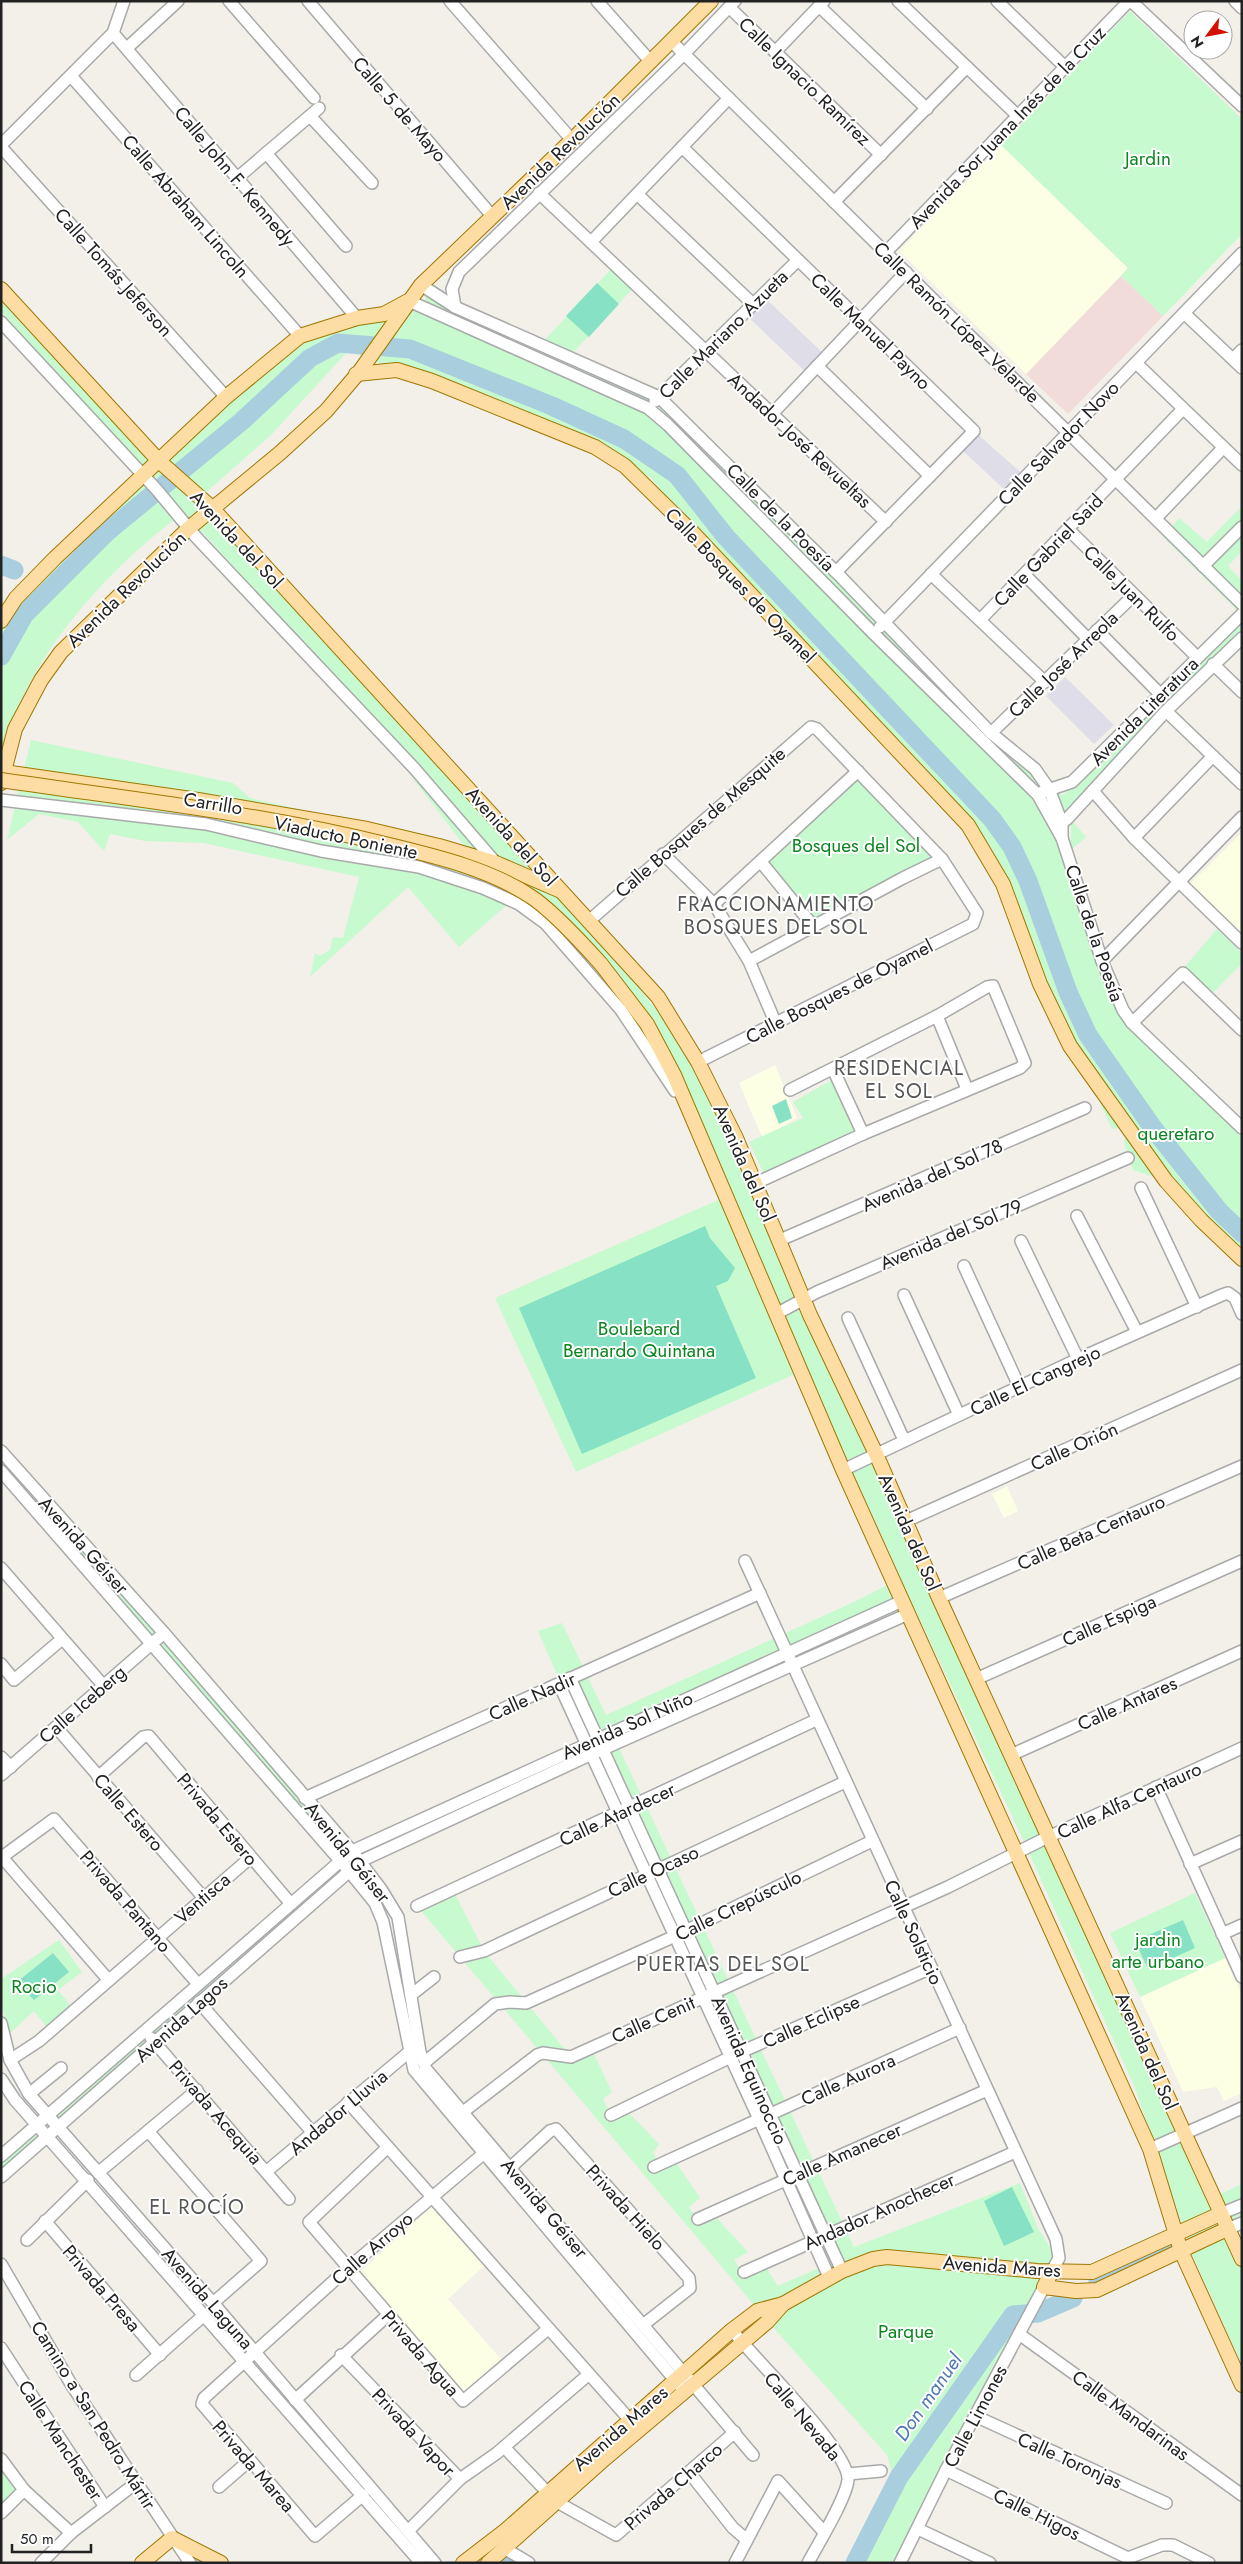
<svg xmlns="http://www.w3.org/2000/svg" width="1243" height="2564" font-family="Jost,sans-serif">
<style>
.commercial{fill:#f2dcd9}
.education{fill:#fdffe5}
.park{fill:#c7facf}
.pitch{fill:#87e1c5}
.plaza{fill:#dedde8}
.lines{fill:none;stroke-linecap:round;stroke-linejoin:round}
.canal{stroke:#a9cfdf;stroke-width:11}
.river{stroke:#a9cfdf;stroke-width:19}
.minor-casing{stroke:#a9a9a9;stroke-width:14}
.major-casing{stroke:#a07700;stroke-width:16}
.minor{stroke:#fff;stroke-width:11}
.major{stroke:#fddda3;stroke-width:14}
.major-bridge-casing{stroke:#a07700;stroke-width:16;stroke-linecap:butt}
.major-bridge{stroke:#fddda3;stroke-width:14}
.labels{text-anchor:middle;stroke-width:4;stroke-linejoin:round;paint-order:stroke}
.street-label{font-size:19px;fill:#222;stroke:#fff}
.park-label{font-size:19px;fill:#0b851f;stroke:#fff}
.neighbourhood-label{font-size:20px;letter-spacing:1px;fill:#555;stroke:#fff}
.water-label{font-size:20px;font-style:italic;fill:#4c78b4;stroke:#fff}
</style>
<rect width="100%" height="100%" fill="#f2f0e9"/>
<polygon class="commercial" points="1121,276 1163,316 1068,414 1026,374"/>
<g class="education">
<polygon points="1001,145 1128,268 1026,374 899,251"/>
<polygon points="1242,832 1242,934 1190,884"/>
<polygon points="775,1065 797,1118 762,1137 739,1083"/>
<polygon points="1007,1486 1018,1511 1004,1518 992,1494"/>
<polygon points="1225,1958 1242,1994 1242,2093 1224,2101 1217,2087 1183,2092 1140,1997"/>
<polygon points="431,2207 484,2266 448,2299 501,2359 464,2392 358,2274"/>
</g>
<g class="park">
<polygon points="1130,11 1242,119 1242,234 1163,316 1121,276 1128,268 1001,145"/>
<polygon points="615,265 636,285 567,359 656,400 670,412 985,730 1036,778 1062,795 1076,786 1241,614 1163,537 1179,518 1207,542 1242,506 1242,551 1228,566 1242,581 1242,639 1068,816 1086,837 1071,850 1071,823 663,418 423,304 426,297 538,347"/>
<path d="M1 299 152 459 300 336 409 301 633 401 687 445 1038 795 1102 961 1132 1023 1242 1128V1252L1166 1181 1133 1170 1124 1143 1127 1127 1112 1129 1023 938 953 798 726 569 651 478 534 422 348 351 270 436 195 502 313 623 566 896 688 1050 734 1139 1209 2199 1242 2184V2227L1229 2233 1242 2264V2365L1191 2252 1135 2088 1020 1833 916 1611 698 1707 619 1748 854 2247 1020 2183 1038 2228 1054 2254 893 2563H851L893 2477 887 2455 771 2325 417 1906 453 1890 484 1951 571 2057 591 2048 612 2092 603 2099 611 2114 624 2108 659 2144 653 2153 660 2164 675 2161 700 2198 689 2207 695 2216 712 2213 748 2252 734 2260 742 2272 763 2263 778 2286 824 2266 591 1754 361 1861 1 2171V2164L356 1849 588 1746 538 1631 562 1623 606 1715 856 1601 901 1578 806 1369 576 1472 495 1298 725 1197 658 1048 604 984 529 914 509 903 459 947 408 887 310 977 315 953 320 956 330 950 333 937 343 938 359 877 204 843 145 841 110 834 104 851 78 822 39 814 7 840 31 740 233 783 250 798 466 848 344 688 184 512C105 571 26 658 1 756V611L144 467 1 312Z"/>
<polygon points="858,771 942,859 814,927 761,862"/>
<polygon points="1217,929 1242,953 1242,963 1210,996 1182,970"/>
<polygon points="837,1077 861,1131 763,1172 749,1142 803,1118 793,1102"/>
<polygon points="1,1456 343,1847 337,1852 1,1466"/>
<polygon points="1195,1893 1225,1958 1140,1997 1110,1933"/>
<polygon points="59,1940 82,1972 58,1990 78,2015 54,2036 34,2011 8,2035 1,1999 1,1979"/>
<polygon points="1,2459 24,2490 6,2508 1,2503"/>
</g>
<g class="pitch">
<polygon points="597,283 619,304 589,337 566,316"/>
<polygon points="786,1099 792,1118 779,1124 772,1106"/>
<polygon points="705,1226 710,1238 735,1268 728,1281 716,1286 756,1378 582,1454 519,1308"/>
<polygon points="1183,1920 1195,1948 1148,1969 1135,1941"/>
<polygon points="53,1953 69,1972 34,2000 17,1982"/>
<polygon points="1012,2187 1034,2232 1004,2246 984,2201"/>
</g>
<g class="plaza">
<polygon points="762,295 827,357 809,375 744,313"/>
<polygon points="974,431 1026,477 1009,494 959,447"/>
<polygon points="1065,677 1114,725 1094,744 1046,696"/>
</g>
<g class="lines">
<g class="canal">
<polyline points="198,2561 204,2563"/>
<polyline points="476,2563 492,2554 514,2563"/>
</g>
<g class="river">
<polyline points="1,565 14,570"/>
<polyline points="1,656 24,615 107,532 242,421 310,358 338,343 410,349 552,406 624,439 677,475 726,537 992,819 1012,847 1028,881 1068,992 1088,1035 1153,1128 1219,1211 1242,1233"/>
<polyline points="1098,2282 1169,2248"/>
<polyline points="855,2563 899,2477 1013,2315 1038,2313 1073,2298"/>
</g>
<defs>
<g id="minor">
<polyline points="229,1 314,98"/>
<polyline points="308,1 493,217"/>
<polyline points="450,1 572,140"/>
<polyline points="597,1 651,62"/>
<polyline points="898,1 1018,116"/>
<polyline points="997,1 1065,67"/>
<polyline points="1131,1 1242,106"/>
<polyline points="1235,1 1242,8"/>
<polyline points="819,6 927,109"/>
<polyline points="729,7 881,155"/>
<polyline points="113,33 357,318"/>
<polyline points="672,42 1242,604"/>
<polyline points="127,48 178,1"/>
<polyline points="775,52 824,1"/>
<polyline points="71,76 300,336"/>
<polyline points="310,116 372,183"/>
<polyline points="1,145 113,33 124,1"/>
<polyline points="1,147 226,397"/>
<polyline points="682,147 974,431 836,572"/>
<polyline points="266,153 346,246"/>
<polyline points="236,179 319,108"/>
<polyline points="539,193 886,522"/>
<polyline points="637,194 753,304"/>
<polyline points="834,202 967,67"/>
<polyline points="591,242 729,98"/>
<polyline points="886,252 1129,1"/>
<polyline points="421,285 455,307 659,397 836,572 991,733 1035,769 1049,789 1062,823 1062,838"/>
<polyline points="409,301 648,408 668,425 874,634 1038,795 1062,838 1102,961 1123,1010 1132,1023 1242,1128"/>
<polyline points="455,307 452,289 459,272 684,54 735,1"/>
<polyline points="1184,313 1242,368"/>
<polyline points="1,322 157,490 196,537 414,768 496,863"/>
<polyline points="1233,359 1242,350"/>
<polyline points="1136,363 1242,465"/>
<polyline points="817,366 930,476"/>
<polyline points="655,401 798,260"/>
<polyline points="772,414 906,272"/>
<polyline points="1156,518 1223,448"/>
<polyline points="1068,529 1197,657"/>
<polyline points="1203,566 1242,527"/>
<polyline points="931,574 1045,682"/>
<polyline points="1025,575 1088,639"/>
<polyline points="980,620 1183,409"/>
<polyline points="880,627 1242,253"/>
<polyline points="1097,630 1160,694"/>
<polyline points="1213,664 1242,692"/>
<polyline points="1166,711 1242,784"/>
<polyline points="991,733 1134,595"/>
<polyline points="1093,791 1134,838 1242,943"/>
<polyline points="1042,792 1072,782 1242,614"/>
<polyline points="1,800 206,824 321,851 419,867 483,888 519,904 545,923 621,1010 675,1091"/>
<polyline points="1057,823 1062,823 1067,819 1166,711 1242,638"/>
<polyline points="1134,838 1213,756"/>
<polyline points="663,854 714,904 749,961 776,1024"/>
<polyline points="761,862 814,927"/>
<polyline points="714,904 858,771"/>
<polyline points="590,920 811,727 817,729 942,859 977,913 973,924 698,1062"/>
<polyline points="749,961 903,878 942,859"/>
<polyline points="1102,961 1242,817"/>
<polyline points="937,1016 967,1089"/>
<polyline points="1132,1023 1183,973 1242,1030"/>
<polyline points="833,1069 863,1134"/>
<polyline points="756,1183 863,1134 1020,1068 1025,1063 993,986 987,987 937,1016 790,1090"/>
<polyline points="1141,1188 1197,1307"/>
<polyline points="1077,1216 1137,1332"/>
<polyline points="780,1240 1085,1108"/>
<polyline points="1021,1241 1078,1359"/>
<polyline points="964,1266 1019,1386"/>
<polyline points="904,1295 959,1415"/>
<polyline points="776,1314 817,1292 1128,1158"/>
<polyline points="848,1318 904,1440"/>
<polyline points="1,1451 164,1633 352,1851 381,1889 398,1917 420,2052 426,2069 753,2455"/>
<polyline points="843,1470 1078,1359 1222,1295 1228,1293 1235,1298 1242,1314"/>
<polyline points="1,1471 349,1871 375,1903 383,1922 414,2070 680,2386"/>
<polyline points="906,1521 1242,1370"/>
<polyline points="745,1561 1056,2239 1059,2258 1052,2271"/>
<polyline points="1,1568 103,1685"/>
<polyline points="939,1598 1242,1466"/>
<polyline points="1,1664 14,1680 62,1639"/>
<polyline points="570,1678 842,2271"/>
<polyline points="976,1679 1242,1561"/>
<polyline points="559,1684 759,2119 829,2277"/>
<polyline points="56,1727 203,1897"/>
<polyline points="1011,1755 1242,1651"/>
<polyline points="1,1757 11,1767"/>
<polyline points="1,1775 164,1633"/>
<polyline points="98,1777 143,1737 149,1736 291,1904"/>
<polyline points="1156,1787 1242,1977"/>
<polyline points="305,1798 760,1593"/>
<polyline points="1,1856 105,1976 110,1979"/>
<polyline points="2,1857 54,1819 198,1984"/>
<polyline points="1190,1864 1242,1841"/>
<polyline points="417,1906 816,1720"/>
<polyline points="1222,1934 1242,1925"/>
<polyline points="460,1957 484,1951 845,1782"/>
<polyline points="411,1995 434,1977"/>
<polyline points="199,2002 313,2133"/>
<polyline points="1,2023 10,2060 29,2094 213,2303 435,2563"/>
<polyline points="151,2038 289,2199"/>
<polyline points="10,2060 39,2041 250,1858"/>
<polyline points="424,2063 495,2004 510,2002 526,2003 675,1936 872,1841"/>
<polyline points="1,2079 15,2100 421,2563"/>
<polyline points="29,2094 61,2068"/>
<polyline points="348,2102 629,2419"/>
<polyline points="463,2112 537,2055 543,2053 571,2057 948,1887 1048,1837 1242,1748"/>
<polyline points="611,2115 741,2052 931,1968"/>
<polyline points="148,2131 197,2090"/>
<polyline points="388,2147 309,2222 463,2401 548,2329"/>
<polyline points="1150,2149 1242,2108"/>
<polyline points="1,2156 352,1851 902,1601"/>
<polyline points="654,2167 960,2028"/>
<polyline points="510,2168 550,2131 556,2129 689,2278 690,2288 643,2325"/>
<polyline points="267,2171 409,2052"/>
<polyline points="99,2172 148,2131 261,2261 213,2303"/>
<polyline points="1,2177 361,1861 592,1754 908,1614"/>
<polyline points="1220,2214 1242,2205"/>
<polyline points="698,2219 987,2090"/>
<polyline points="45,2221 160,2355"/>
<polyline points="1227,2229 1242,2223"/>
<polyline points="27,2240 88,2180"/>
<polyline points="1,2264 71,2384 190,2563"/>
<polyline points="744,2272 1015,2152"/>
<path d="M732 2330C754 2359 850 2451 848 2480 846 2499 818 2544 808 2563"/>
<polyline points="1019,2334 1242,2495"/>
<polyline points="1,2348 105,2507"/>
<polyline points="341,2355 460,2479"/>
<polyline points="136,2375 203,2316"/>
<polyline points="295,2400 388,2315"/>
<polyline points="975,2416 1166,2503"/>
<polyline points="504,2447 547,2492"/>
<polyline points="1,2459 24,2490 71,2533"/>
<polyline points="946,2470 1128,2558 1162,2545 1173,2545 1209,2563"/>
<polyline points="689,2472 733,2528 747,2540"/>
<polyline points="848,2474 881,2471"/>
<polyline points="219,2487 250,2460"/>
<polyline points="363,2495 315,2536 202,2404 204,2398 347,2269 489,2149"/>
<polyline points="557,2502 616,2535 735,2432"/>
<polyline points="1,2513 24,2490"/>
<polyline points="918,2529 990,2563"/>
<polyline points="409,2530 460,2479 497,2453 588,2375"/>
<polyline points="504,2548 529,2563"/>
<polyline points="41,2563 71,2533 136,2483"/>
<polyline points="735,2563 778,2481 824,2532"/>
<polyline points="900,2563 946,2470 1044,2287"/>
</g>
<g id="major">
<polyline points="1,289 159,461 212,508 658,997 698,1062 736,1138 810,1315 876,1454 939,1598 1242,2259"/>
<polyline points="356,374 397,370 432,381 595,447 625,466 694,534 968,825 1003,884 1040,984 1070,1046 1166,1181 1201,1220 1242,1259"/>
<polyline points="1,621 16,598 55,558 226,397 300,336 357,318 384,314 408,301"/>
<polyline points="4,772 198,800 367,829 439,846 496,863 561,891"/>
<polyline points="1,783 15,729 41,680 61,652 189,528 280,453 326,411 360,371 421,285 572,140 711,1"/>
<polyline points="601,964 647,1024 674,1075 843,1470 1150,2149 1181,2251 1242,2385"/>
<polyline points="1052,2271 1044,2287 1076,2291 1097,2290 1227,2229"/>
<polyline points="142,2563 172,2538 221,2563"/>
<polyline points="463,2563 506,2530 732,2330 757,2311 783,2304 842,2271 873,2259 887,2257 1037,2271 1092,2272 1220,2214"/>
<polyline points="488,2563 601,2462 767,2322 783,2304"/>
</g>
</defs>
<use href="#minor" class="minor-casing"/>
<use href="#major" class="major-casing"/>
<use href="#minor" class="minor"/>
<use href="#major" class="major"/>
<defs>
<path id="major-bridge" d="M1 780C129 799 259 813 385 844 434 856 487 868 530 896 552 910 583 944 601 964"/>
</defs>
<use href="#major-bridge" class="major-bridge-casing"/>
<use href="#major-bridge" class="major-bridge"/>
</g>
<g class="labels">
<g class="street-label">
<text transform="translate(805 81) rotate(44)" y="7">Calle Ignacio Ramírez</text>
<text transform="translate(400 109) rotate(49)" y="7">Calle 5 de Mayo</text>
<text transform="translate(1007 127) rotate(-46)" y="7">Avenida Sor Juana Inés de la Cruz</text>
<text transform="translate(560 151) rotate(-44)" y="7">Avenida Revolución</text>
<text transform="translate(235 176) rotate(50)" y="7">Calle John F. Kennedy</text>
<text transform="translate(186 206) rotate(49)" y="7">Calle Abraham Lincoln</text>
<text transform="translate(114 272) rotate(48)" y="7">Calle Tomás Jeferson</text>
<text transform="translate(957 322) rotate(44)" y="7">Calle Ramón López Velarde</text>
<text transform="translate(871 331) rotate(44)" y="7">Calle Manuel Payno</text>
<text transform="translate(723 334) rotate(-45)" y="7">Calle Mariano Azueta</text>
<text transform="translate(800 440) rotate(43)" y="7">Andador José Revueltas</text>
<text transform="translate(1058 443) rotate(-46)" y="7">Calle Salvador Novo</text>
<text transform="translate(781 517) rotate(45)" y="7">Calle de la Poesía</text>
<text transform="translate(237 539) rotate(47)" y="7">Avenida del Sol</text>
<text transform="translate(1048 550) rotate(-46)" y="7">Calle Gabriel Said</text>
<text transform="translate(741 585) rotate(46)" y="7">Calle Bosques de Oyamel</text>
<text transform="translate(126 589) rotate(-44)" y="7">Avenida Revolución</text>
<text transform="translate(1132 593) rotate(45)" y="7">Calle Juan Rulfo</text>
<text transform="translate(1063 664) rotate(-44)" y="7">Calle José Arreola</text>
<text transform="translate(1144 711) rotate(-45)" y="7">Avenida Literatura</text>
<text transform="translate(213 803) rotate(9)" y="7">Carrillo</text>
<text transform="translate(700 822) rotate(-41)" y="7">Calle Bosques de Mesquite</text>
<text transform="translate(512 836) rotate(48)" y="7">Avenida del Sol</text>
<text transform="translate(346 837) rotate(12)" y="7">Viaducto Poniente</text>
<text transform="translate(1095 933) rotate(71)" y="7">Calle de la Poesía</text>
<text transform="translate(839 991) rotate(-27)" y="7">Calle Bosques de Oyamel</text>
<text transform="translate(745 1163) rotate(66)" y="7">Avenida del Sol</text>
<text transform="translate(932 1175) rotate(-24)" y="7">Avenida del Sol 78</text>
<text transform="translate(951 1234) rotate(-23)" y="7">Avenida del Sol 79</text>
<text transform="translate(1035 1380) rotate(-25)" y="7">Calle El Cangrejo</text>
<text transform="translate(1074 1446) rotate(-24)" y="7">Calle Orión</text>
<text transform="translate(910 1532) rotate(66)" y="7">Avenida del Sol</text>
<text transform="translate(1091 1532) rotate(-24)" y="7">Calle Beta Centauro</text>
<text transform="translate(84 1545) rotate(48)" y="7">Avenida Géiser</text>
<text transform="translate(1109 1620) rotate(-24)" y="7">Calle Espiga</text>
<text transform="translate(532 1696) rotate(-24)" y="7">Calle Nadir</text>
<text transform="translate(1127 1703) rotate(-24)" y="7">Calle Antares</text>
<text transform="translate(82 1704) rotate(-41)" y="7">Calle Iceberg</text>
<text transform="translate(627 1725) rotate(-24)" y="7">Avenida Sol Niño</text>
<text transform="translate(1129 1800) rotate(-25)" y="7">Calle Alfa Centauro</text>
<text transform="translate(129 1812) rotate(49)" y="7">Calle Estero</text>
<text transform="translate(617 1814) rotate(-25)" y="7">Calle Atardecer</text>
<text transform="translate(218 1819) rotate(50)" y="7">Privada Estero</text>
<text transform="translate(348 1852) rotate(51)" y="7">Avenida Géiser</text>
<text transform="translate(653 1871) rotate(-25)" y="7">Calle Ocaso</text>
<text transform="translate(202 1898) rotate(-41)" y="7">Ventisca</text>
<text transform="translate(126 1901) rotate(49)" y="7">Privada Pantano</text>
<text transform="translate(738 1905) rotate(-26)" y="7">Calle Crepúsculo</text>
<text transform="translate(914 1932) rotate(65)" y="7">Calle Solsticio</text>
<text transform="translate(181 2019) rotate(-42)" y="7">Avenida Lagos</text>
<text transform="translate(653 2019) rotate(-24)" y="7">Calle Cenit</text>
<text transform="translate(811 2021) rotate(-24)" y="7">Calle Eclipse</text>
<text transform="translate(1147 2051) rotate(66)" y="7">Avenida del Sol</text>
<text transform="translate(750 2070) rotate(66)" y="7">Avenida Equinoccio</text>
<text transform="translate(848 2079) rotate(-24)" y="7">Calle Aurora</text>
<text transform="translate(216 2112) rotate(49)" y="7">Privada Acequia</text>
<text transform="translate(338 2112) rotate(-40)" y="7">Andador Lluvia</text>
<text transform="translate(842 2154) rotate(-24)" y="7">Calle Amanecer</text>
<text transform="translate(626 2207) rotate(48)" y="7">Privada Hielo</text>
<text transform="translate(545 2208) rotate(50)" y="7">Avenida Géiser</text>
<text transform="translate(879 2211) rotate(-24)" y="7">Andador Anochecer</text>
<text transform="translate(372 2248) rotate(-41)" y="7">Calle Arroyo</text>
<text transform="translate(1002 2266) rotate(4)" y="7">Avenida Mares</text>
<text transform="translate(102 2288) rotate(49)" y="7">Privada Presa</text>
<text transform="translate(208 2298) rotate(49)" y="7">Avenida Laguna</text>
<text transform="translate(421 2353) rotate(49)" y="7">Privada Agua</text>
<text transform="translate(94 2415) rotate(58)" y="7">Camino a San Pedro Mártir</text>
<text transform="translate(1131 2415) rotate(36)" y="7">Calle Mandarinas</text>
<text transform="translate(803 2416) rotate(50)" y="7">Calle Nevada</text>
<text transform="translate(975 2416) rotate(-62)" y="7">Calle Limones</text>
<text transform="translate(620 2428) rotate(-41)" y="7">Avenida Mares</text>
<text transform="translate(414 2432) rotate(47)" y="7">Privada Vapor</text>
<text transform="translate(61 2440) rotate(57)" y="7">Calle Manchester</text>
<text transform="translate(1070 2460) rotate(24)" y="7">Calle Toronjas</text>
<text transform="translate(254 2466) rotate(49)" y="7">Privada Marea</text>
<text transform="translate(673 2486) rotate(-41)" y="7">Privada Charco</text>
<text transform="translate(1037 2514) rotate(26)" y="7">Calle Higos</text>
</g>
<g class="park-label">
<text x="1148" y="165">Jardin</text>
<text x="856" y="852">Bosques del Sol</text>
<text x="1176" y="1140">queretaro</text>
<text x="639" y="1335">Boulebard<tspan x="639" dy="22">Bernardo Quintana</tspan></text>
<text x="1158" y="1946">jardin<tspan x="1158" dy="22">arte urbano</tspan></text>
<text x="34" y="1993">Rocio</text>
<text x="906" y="2338">Parque</text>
</g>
<g class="neighbourhood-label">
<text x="776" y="911">FRACCIONAMIENTO<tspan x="776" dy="23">BOSQUES DEL SOL</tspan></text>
<text x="899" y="1075">RESIDENCIAL<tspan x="899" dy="23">EL SOL</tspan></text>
<text x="723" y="1971">PUERTAS DEL SOL</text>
<text x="197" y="2214">EL ROCÍO</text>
</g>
<g class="water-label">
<text transform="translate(928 2397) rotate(-55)" y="7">Don manuel</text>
</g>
</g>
<rect width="1243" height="2564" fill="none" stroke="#222222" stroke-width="5"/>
<g transform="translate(1208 35) rotate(238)"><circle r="24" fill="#ffffff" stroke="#a7a7a7"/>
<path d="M0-4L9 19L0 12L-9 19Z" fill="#d41000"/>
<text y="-8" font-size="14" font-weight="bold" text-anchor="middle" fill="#222222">N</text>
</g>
<path d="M12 2544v8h79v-8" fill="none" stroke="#222222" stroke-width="2.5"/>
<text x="20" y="2544" font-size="15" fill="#222222" stroke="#ffffff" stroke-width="4" paint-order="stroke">50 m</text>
</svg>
